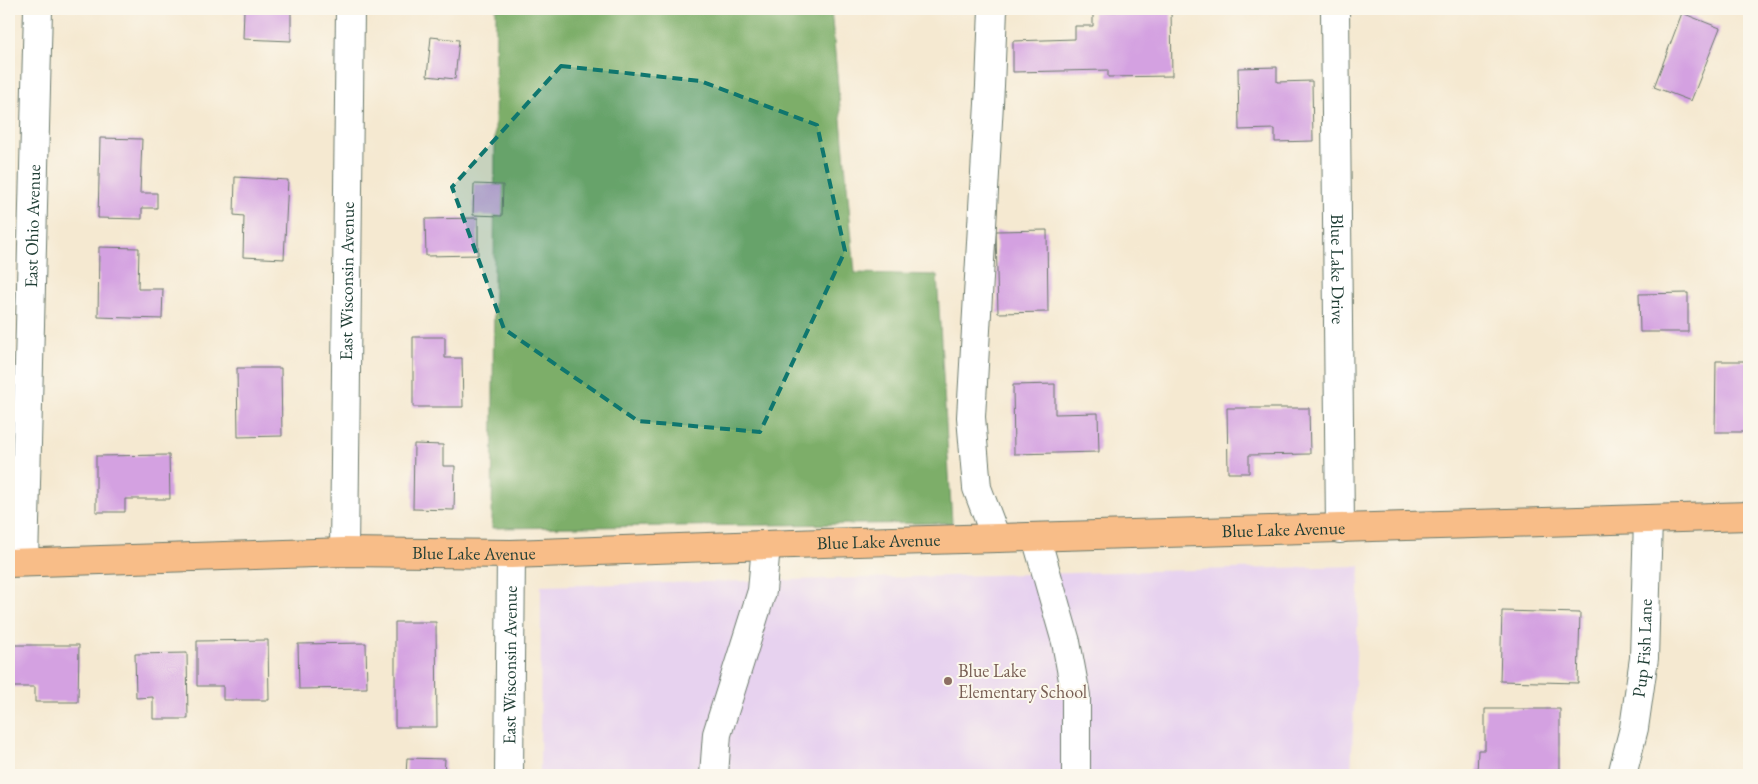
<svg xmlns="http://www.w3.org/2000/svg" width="1758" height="784" font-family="'EB Garamond',serif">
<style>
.built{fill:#e7d2ef}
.forest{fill:#7dae69;stroke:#4e764e}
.building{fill:#d4a1e1}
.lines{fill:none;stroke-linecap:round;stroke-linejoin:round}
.minor-casing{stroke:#6a796b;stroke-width:30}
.major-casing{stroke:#6a796b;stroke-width:30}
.minor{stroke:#fff;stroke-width:28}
.major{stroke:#f8bd88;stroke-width:28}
.marked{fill:#0f766e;fill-opacity:0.2;stroke:#0f766e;stroke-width:4;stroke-dasharray:10 6;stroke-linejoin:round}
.education-dot{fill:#8d6e63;stroke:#fbf7ec;stroke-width:2}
.labels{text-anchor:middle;stroke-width:4;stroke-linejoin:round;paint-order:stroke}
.street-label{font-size:18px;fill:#1f3d34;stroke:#fbf7ec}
.education-label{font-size:18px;fill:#785e54;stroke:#fbf7ec;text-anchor:start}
</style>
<rect width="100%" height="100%" fill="#fbf7ec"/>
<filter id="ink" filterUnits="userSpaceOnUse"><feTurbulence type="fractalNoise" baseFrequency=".02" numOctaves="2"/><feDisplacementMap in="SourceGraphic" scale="10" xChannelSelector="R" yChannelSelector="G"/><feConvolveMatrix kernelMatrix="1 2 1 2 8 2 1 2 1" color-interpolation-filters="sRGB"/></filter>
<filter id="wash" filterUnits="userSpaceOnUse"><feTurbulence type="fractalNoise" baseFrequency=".0096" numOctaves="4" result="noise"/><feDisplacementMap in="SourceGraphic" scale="20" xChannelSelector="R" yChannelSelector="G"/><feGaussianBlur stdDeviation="1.12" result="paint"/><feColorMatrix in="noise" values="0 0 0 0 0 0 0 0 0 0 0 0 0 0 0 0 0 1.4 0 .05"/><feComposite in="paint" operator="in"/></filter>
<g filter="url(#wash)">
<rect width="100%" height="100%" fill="#f5e9d1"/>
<polygon class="built" points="1360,566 1351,775 540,775 541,586"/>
<polygon class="forest" points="496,9 831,9 855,273 937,275 952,523 492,528"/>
<g id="blocks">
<g class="building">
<polygon points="244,9 291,9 291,41 243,39"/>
<polygon points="1145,9 1171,9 1172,76 1108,77 1108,70 1013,72 1013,41 1075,39 1075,26 1093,26 1093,12 1145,11"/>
<polygon points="1682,13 1720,28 1691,101 1654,87"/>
<polygon points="431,37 459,40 455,79 427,76"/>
<polygon points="1277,67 1277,82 1312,81 1313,141 1275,142 1275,129 1239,130 1238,68"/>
<polygon points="100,138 142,139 140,193 157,193 157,208 142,208 142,219 98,218"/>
<polygon points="235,177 288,180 284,259 243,257 244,216 234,215"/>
<polygon points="474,184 503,185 502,216 473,215"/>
<polygon points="478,218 478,255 426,256 425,219"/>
<polygon points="1047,230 1048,312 998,313 996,231"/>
<polygon points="99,247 139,248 138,289 163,289 162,319 98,317"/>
<polygon points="1688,293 1688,332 1640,332 1639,294"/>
<polygon points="413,337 445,337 445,358 462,358 463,407 413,407"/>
<polygon points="1716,361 1749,361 1749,432 1715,432"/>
<polygon points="237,368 281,368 282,436 238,437"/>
<polygon points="1055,384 1055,414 1098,413 1099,452 1014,454 1013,385"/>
<polygon points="1227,408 1309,408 1310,454 1249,455 1249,473 1228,473"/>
<polygon points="414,444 443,445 443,466 455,466 454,510 413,509"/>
<polygon points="169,455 170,499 125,499 125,512 96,512 96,456"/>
<polygon points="1502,611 1580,613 1578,683 1500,681"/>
<polygon points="395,622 436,622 437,727 395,727"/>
<polygon points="268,640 269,700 223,700 223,686 197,686 197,641"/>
<polygon points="366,643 367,688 299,689 298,644"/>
<polygon points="9,645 79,645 78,702 35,702 35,687 9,687"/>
<polygon points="187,653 188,719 153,719 153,697 136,698 135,654"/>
<polygon points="1485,709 1560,709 1560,775 1477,775 1478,750 1485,750"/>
<polygon points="407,758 445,759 444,775 406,775"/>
</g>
</g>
</g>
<g filter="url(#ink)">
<use href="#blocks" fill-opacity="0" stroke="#6a796b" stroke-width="1"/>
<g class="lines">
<defs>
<g id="minor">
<polyline points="993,9 990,86 971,417 977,488 996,538"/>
<path id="s1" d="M1335 9 1340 529"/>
<polyline points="1036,537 1066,642 1076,696 1076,775"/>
<path id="s2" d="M344 552 350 9"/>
<path id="s3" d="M24 562 38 9"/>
<path id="s4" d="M509 775 511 554"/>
<polyline points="714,775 717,734 762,591 766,545"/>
<path id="s5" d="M1622 775 1634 728 1644 658 1648 519"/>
</g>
<g id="major">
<path id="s6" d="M9 563 344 552 511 554 823 543 1749 516"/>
</g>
</defs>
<use href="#minor" class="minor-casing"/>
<use href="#major" class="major-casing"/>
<use href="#minor" class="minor"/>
<use href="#major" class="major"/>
</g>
</g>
<path class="marked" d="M561 66 700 81 817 125 845 251 760 432 638 421 504 329 452 187Z"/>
<circle class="education-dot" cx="948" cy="681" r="5"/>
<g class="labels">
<g class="street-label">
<text dy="6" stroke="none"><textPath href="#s3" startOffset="336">East Ohio Avenue</textPath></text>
<text dy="6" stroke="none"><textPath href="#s1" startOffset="260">Blue Lake Drive</textPath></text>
<text dy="6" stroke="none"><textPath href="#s2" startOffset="271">East Wisconsin Avenue</textPath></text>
<text dy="6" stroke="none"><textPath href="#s6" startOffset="1275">Blue Lake Avenue</textPath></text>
<text dy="6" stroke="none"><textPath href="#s6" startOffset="870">Blue Lake Avenue</textPath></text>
<text dy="6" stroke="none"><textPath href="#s6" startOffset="465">Blue Lake Avenue</textPath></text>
<text dy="6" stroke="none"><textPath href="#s5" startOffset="129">Pup Fish Lane</textPath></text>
<text dy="6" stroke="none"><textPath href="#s4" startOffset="110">East Wisconsin Avenue</textPath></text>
</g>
<g class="education-label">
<text x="958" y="677">Blue Lake<tspan x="958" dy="21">Elementary School</tspan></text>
</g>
</g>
<rect width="1758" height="784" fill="none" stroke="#fbf7ec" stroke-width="30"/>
</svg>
